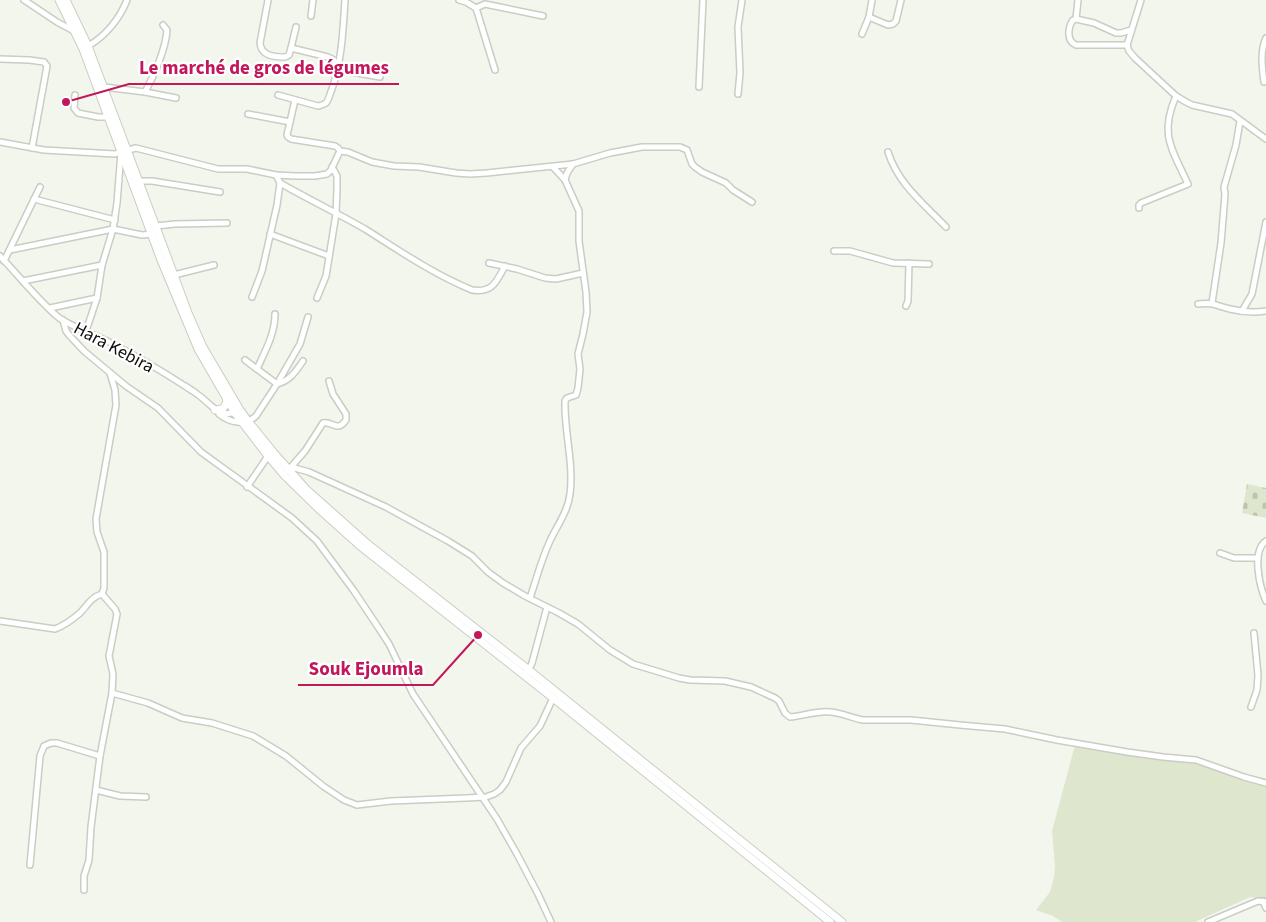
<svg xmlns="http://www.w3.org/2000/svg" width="1266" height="922" font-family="'Source Sans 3',sans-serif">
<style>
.green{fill:#dee7ce}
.cemetery{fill:url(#cemetery-stones)}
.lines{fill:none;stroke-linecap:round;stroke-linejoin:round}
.street-casing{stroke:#c9cdc4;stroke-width:8}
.secondary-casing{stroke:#c9cdc4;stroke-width:9}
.street{stroke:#fff;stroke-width:5}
.secondary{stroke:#fff;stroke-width:7}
.labels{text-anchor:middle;stroke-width:4.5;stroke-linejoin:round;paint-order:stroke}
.street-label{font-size:18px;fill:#0f100d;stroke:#fff}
.leader{fill:none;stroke:#c2185b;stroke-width:2}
.callout-dot{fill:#c2185b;stroke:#fff;stroke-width:2}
.callout-label{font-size:19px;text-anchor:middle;font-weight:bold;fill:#c2185b;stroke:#fff;stroke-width:4.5;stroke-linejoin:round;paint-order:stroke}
</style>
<defs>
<pattern id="cemetery-stones" width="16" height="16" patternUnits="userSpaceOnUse" patternTransform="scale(1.25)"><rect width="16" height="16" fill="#dee7ce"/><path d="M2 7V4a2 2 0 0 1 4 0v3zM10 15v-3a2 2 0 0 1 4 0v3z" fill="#bdc5b0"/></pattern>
</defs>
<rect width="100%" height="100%" fill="#f3f6ed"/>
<polygon class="green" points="1075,745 1122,753 1203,765 1266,784 1266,899 1250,897 1195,922 1062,922 1053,916 1036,910 1050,892 1054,877 1055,866 1052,831"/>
<polygon class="cemetery" points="1247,484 1266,488 1266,518 1242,513"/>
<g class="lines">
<defs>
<g id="street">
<polyline points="24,0 57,22 74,31"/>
<path d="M268 0 260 43C261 56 274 57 285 57L289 55 291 48 328 57 334 60 338 68 346 71 380 77"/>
<polyline points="459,0 466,2 476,8 495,70"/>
<path d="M1078 0 1076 19 1073 20C1068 27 1066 41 1076 45H1127"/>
<polyline points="1141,0 1127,45 1129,51 1135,58 1176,96 1186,102 1192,105 1232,114 1266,139"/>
<polyline points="476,8 485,4 543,16"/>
<polyline points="311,16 313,0"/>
<polyline points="869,17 888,25 893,24 896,21 901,0"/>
<polyline points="1076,19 1094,23 1116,33 1121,33 1131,30"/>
<polyline points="862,34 869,17 872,0"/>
<path d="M88 46C106 36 120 18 127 0"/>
<polyline points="291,48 296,27"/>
<polyline points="0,59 29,60 44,62 47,66 32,148"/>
<path d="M1264 82C1262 67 1260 51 1266 38"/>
<path d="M104 87 145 92C154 76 166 48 167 30L163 25"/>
<polyline points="699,87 703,0"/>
<polyline points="145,92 176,98"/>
<polyline points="738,94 740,73 738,27 742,0"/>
<polyline points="75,95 74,108 78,113 98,117 108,117"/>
<path d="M278 95 318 106C322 105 323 105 326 103 329 100 330 93 332 89 342 60 343 30 345 0"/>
<polyline points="295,100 287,135 288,137 291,139 335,146 338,148 340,151 348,152 372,162 394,166 419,167 456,173 470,174 487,173 573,164 610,153 642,147 680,147 687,150 692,164 695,167 702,172 726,183 733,190 752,202"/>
<polyline points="248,114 290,122"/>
<polyline points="0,142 44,150 115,154 121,152 117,203 113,229 102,265 97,298 86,331"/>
<polyline points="128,150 136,148 218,169 247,169 276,175 295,176 315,176 327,174 331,170 340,151"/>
<path d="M888 152C898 184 924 204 946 227"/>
<polyline points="565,180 567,173 573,164"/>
<polyline points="138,181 152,181 220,192"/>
<path d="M280 183C308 199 337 213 365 229 400 251 433 274 472 290 493 293 496 282 505 266"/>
<polyline points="34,199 115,220"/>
<path d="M1139 208V205L1141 203 1188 184C1172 149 1159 135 1176 96"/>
<polyline points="156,226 175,224 227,223"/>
<polyline points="270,234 329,256"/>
<polyline points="10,250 113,229 142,235 152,234"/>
<polyline points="834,251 850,251 893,263 929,264"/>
<path d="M0 256C19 276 37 299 58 317 71 327 94 334 109 342 135 355 160 370 185 386 190 389 196 393 201 397 212 406 220 418 236 412"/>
<polyline points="4,261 40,187"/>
<polyline points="489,263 517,269 545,278 556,279 583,273"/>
<polyline points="174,275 214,265"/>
<polyline points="23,281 102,265"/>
<polyline points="252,297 262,271 277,205 280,183 276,175"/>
<polyline points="317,298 326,276 336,214 337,189 337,176 332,167"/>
<polyline points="1212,303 1221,243 1225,194 1224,187 1236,145 1240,121"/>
<path d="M1198 304C1213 302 1217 306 1230 309 1242 312 1254 313 1266 311"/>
<polyline points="906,306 908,301 909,263"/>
<polyline points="50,308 97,298"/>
<polyline points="1242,311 1252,294 1266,222"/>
<polyline points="63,320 66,331 69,335 84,351 126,386 158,408 201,452 292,518 317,541 354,591 378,627 389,644 413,694 497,819 517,854 538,894 551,922"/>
<polyline points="245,360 277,384"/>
<path d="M257 369C265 351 275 334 275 314"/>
<path d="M277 384C290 381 296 371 303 361"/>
<path d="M219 414C230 423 245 426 256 416L277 384 300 344 308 317"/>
<path d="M291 467 305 451 323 423C333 421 337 433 346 420V414L333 394 329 381"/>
<path d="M288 471 291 467 309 472 386 507 448 541 472 556 488 572 503 583 525 596 559 613 578 624 610 650 633 664 679 678 690 680 725 681 751 687 775 698 779 701 785 713 790 717C804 716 817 710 831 712 842 713 852 718 863 720H911L960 725 1005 729 1057 740 1127 752 1163 757 1196 760 1244 777 1266 783"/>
<polyline points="247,487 268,456"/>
<path d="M1266 541C1251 551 1260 588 1266 601"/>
<polyline points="1220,553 1234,558 1258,558"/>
<path d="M530 598C536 580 541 561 549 543 556 527 568 512 570 494 574 463 564 431 565 401L567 398 576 395 578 388 580 369 578 354 583 334 587 312 586 292 579 241V211L565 180 553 167"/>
<path d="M0 621 55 629C63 626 73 619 80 613 87 606 91 597 102 594"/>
<polyline points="528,671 532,663 547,607"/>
<polyline points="112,693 148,703 182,718 212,723 253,736 286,756 323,786 344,800 357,805 391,801 466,798 486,797 494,794 500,790 506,782 521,748 540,726 553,698"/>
<polyline points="1251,707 1257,690 1258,675 1254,633"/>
<polyline points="96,790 120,796 146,797"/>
<polyline points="30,865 40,756 44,746 51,743 57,743 100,756"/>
<polyline points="84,890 84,876 89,860 91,827 100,756 112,693 113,674 109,656 117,614 115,609 102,594 104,588 104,552 97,532 96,519 116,405 115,390 110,373"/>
<polyline points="1263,901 1266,908"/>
<polyline points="1208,922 1258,901 1266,902"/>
</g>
<g id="secondary">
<polyline points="59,0 83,49 161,260 198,349 235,413 268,456 285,476 322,512 360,546 553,698 830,922"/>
<polyline points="66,0 88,46 174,275 188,313 203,347 240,410 248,421 274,453 306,489 369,545 529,670 842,922"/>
<path d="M215 410C223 410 225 408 227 400"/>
</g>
</defs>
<use href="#street" class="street-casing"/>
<use href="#secondary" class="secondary-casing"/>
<use href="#street" class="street"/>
<use href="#secondary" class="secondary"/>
</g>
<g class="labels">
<g class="street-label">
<text transform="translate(114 347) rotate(28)" y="6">Hara Kebira</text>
</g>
</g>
<path class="leader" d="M66 102L129 84H399M478 635L433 685H298"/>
<g class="callout-dot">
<circle cx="66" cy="102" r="5"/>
<circle cx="478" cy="635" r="5"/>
</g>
<g class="callout-label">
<text x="264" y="74">Le marché de gros de légumes</text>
<text x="366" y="675">Souk Ejoumla</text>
</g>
</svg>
